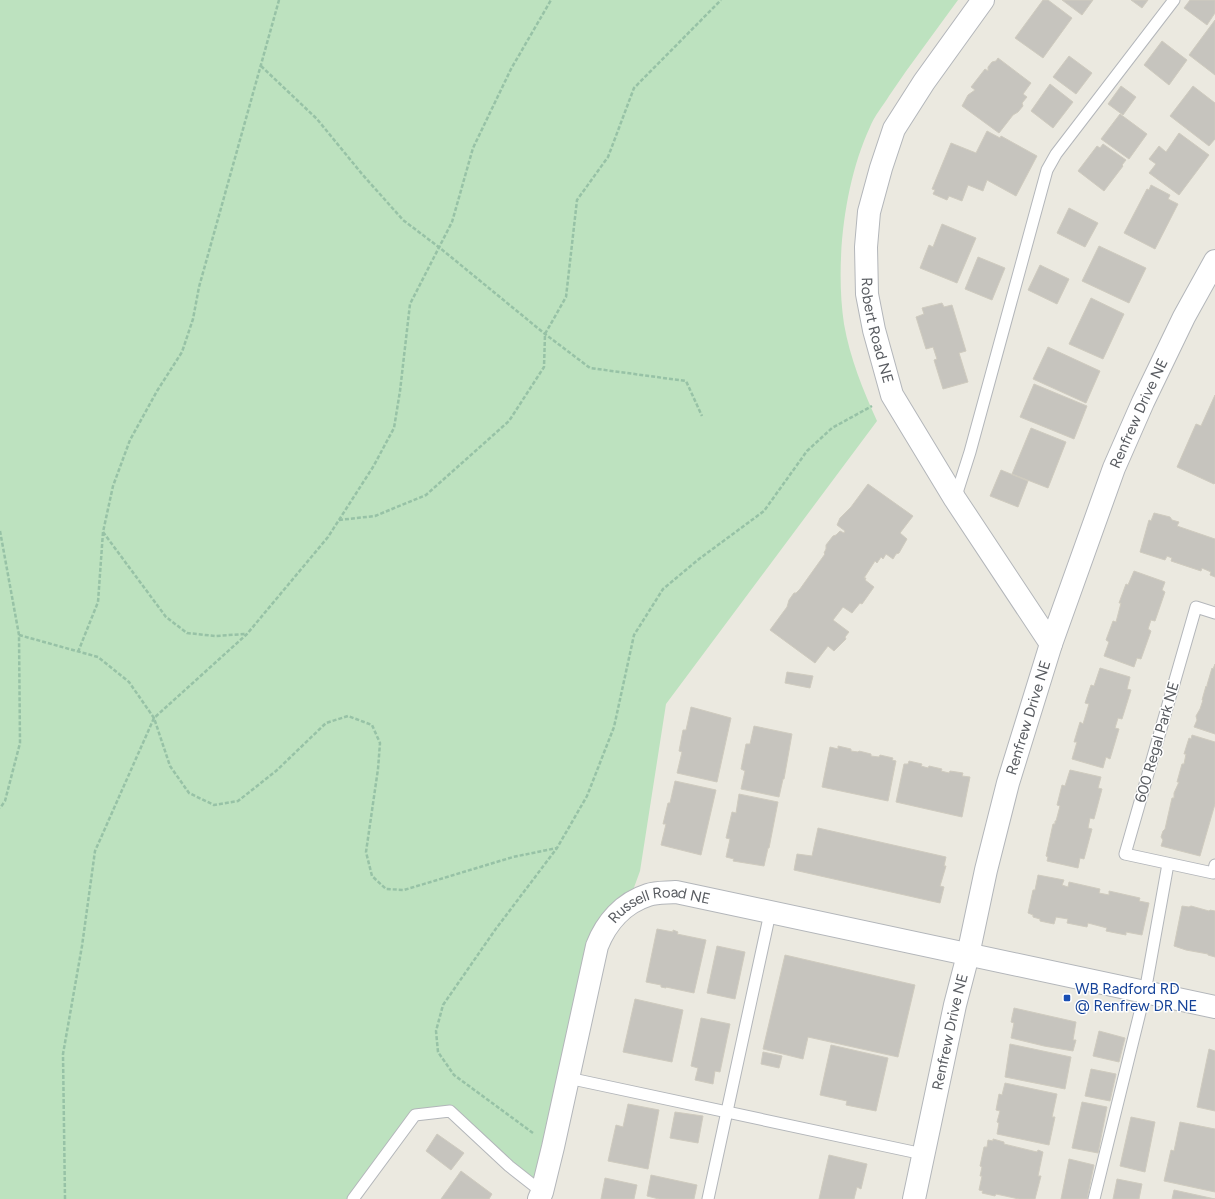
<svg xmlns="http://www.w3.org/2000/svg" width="1215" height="1199" font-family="Figtree,sans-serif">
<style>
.green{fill:#bde2bf}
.building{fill:#c6c4be;stroke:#cfcbbf}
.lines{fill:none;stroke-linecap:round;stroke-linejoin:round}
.lane-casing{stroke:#b3b6ba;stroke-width:13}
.street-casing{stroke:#b3b6ba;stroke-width:24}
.path{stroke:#97c2a6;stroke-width:2.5;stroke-dasharray:4 2;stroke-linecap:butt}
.lane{stroke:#fff;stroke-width:11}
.street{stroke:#fff;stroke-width:22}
.transit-dot{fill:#1a4fb4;stroke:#fff;stroke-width:1.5}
.labels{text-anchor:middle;stroke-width:3;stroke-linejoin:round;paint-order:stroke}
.street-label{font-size:15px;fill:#595c61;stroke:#fff}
.transit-label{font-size:15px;fill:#164399;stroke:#fff;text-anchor:start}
</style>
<rect width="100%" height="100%" fill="#ebe9e0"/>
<path class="green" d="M0 0H958C935 32 911 63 889 96 883 106 874 116 870 127 844 183 835 263 844 324 850 358 863 390 877 421L666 704 640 871 628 904 617 914 542 1192 450 1111 415 1115 353 1199H0Z"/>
<g class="building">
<polygon points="1043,0 1048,0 1072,18 1043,58 1015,38"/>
<polygon points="1062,0 1093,0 1082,15"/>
<polygon points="1131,0 1148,0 1142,8"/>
<polygon points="1190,0 1215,0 1215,13 1207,25 1184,8"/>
<polygon points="1215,20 1215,75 1189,55"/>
<polygon points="1162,41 1187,60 1169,85 1144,65"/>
<polygon points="1069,56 1092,73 1076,94 1053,77"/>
<polygon points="998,58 1031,83 1023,94 1027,97 1022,103 1023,106 1018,112 1013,115 999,133 962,106 968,95 975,90 971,87 985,69 988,71 988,67 992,62 996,61"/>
<polygon points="1050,84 1073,102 1053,128 1031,111"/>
<polygon points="1121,86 1136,97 1123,115 1108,104"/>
<polygon points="1193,86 1215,103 1215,139 1209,146 1170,116"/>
<polygon points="1120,114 1147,134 1129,159 1101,139"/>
<polygon points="987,131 1000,138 1001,136 1037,156 1016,196 987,180 983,191 968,185 962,201 949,196 947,200 933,194 935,190 932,189 951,143 976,153"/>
<polygon points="1179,133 1209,155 1179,195 1149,173 1156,164 1149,159 1159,146 1166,152"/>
<polygon points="1103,144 1126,160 1122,165 1123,166 1104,191 1078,171 1097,146 1100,148"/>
<polygon points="1151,185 1170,195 1168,199 1178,204 1155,249 1124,233 1147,189 1149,190"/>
<polygon points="1069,208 1098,223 1085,247 1057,233"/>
<polygon points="942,224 976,238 957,283 920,268 929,245 933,247"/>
<polygon points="1099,246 1146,268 1129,303 1082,281"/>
<polygon points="978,257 1005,268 992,300 965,289"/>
<polygon points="1040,265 1069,279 1057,304 1028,290"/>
<polygon points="1091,298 1124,314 1103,359 1069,344"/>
<polygon points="942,303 944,307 952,305 966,351 959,353 968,382 943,389 934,360 937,359 933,347 926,349 916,317 924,314 922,308"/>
<polygon points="1048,347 1100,371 1086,403 1033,379"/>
<polygon points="1034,384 1087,406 1074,439 1020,417"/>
<polygon points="1215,395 1215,483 1214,484 1177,467 1196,424 1201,426"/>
<polygon points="1031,428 1066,442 1048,488 1012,474"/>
<polygon points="1001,470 1028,481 1018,507 990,496"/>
<polygon points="868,484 913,516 900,533 907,539 899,553 896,554 893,559 886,554 883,559 881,557 877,563 875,561 864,578 866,578 865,580 874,587 862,604 860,603 852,613 843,607 833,620 849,632 845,637 846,639 834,651 828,646 815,663 770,630 787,607 789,600 794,593 796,593 800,589 825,554 824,553 826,549 826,545 833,536 836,535 840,531 844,533 845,531 837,525 840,518 851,507"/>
<polygon points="1154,513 1170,517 1172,520 1179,522 1177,526 1215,539 1215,577 1210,575 1211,572 1202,568 1201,571 1171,561 1172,558 1167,556 1165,560 1140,552 1149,520 1151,521"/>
<polygon points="1134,571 1165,582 1162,590 1165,592 1155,621 1151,620 1148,629 1151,631 1141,659 1137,658 1134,667 1104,656 1109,642 1106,640 1113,621 1116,622 1121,603 1119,603 1126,584 1128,585"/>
<polygon points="1215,664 1215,734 1194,727 1197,720 1196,716 1200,709 1203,700 1202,700 1206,686 1207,687 1207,685 1212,668 1213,669"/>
<polygon points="1100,668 1130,677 1127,689 1131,690 1122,719 1118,718 1115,728 1119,729 1110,759 1106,757 1103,768 1072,759 1077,742 1074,742 1080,722 1083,724 1089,704 1085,703 1091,685 1094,686"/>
<polygon points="787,672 813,676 810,688 785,683"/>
<polygon points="691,707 731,718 717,782 677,773 682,752 679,751 683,730 686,730"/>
<polygon points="754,726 792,734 784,779 783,779 779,797 741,789 745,771 741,769 746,744 750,744"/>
<polygon points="1192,735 1215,742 1215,804 1200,856 1161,846 1163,840 1161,837 1163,831 1165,829 1172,798 1174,798 1174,793 1179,782 1177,782 1182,764 1184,764 1186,754 1184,754 1189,738 1191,739"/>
<polygon points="838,746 851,749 851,751 858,752 859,751 871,754 871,756 879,757 880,755 893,758 892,760 896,761 888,801 822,787 830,747 838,749"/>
<polygon points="909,761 922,764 921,766 928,768 929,766 942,769 941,771 949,773 950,771 963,773 962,776 970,777 962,817 896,802 904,764 908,764"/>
<polygon points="1070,770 1101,777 1098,788 1102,789 1094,819 1090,818 1088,828 1092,829 1084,859 1080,858 1078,868 1047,861 1048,857 1046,856 1053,824 1055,824 1055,821 1056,821 1060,806 1057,805 1062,785 1065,786"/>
<polygon points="675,781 716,790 701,855 661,845 666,824 663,824 668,803 670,803"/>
<polygon points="739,794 778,802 769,848 768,848 764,866 733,861 734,859 726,857 730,839 726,838 732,812 736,813"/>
<polygon points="818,828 946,857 944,866 946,866 940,886 944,887 940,903 794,870 797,854 812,856"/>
<polygon points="1038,875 1064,880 1062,885 1068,887 1069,882 1100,889 1099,893 1109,895 1109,891 1140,898 1139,901 1149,903 1142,935 1126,932 1126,935 1106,931 1107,928 1088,923 1087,927 1067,923 1068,919 1056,917 1054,924 1040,921 1040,919 1033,917 1033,915 1028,913 1033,890 1035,890"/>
<polygon points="1182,906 1189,907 1191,906 1209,911 1210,910 1215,911 1215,957 1208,955 1208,954 1186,950 1174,946"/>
<polygon points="657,929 673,932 673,930 678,932 677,934 706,940 694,993 666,987 666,988 661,987 661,985 646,982"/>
<polygon points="717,946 745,952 735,999 707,993"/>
<polygon points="785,955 915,985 898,1057 808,1037 803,1059 763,1049"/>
<polygon points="635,999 683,1010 672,1062 623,1052"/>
<polygon points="1014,1008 1076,1022 1073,1040 1076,1040 1073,1051 1044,1046 1011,1038 1014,1023 1011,1022"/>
<polygon points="701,1018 730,1024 720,1072 715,1071 713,1084 695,1080 698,1068 691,1066"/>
<polygon points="1099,1031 1125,1038 1119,1062 1093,1056"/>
<polygon points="1010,1044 1071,1057 1065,1089 1005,1077"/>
<polygon points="831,1045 888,1058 876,1111 846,1105 847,1101 820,1095"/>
<polygon points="1209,1049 1215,1051 1215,1111 1197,1107"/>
<polygon points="763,1052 782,1056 779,1068 761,1064"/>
<polygon points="1091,1069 1116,1074 1110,1101 1085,1096"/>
<polygon points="1005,1083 1057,1094 1052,1117 1055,1117 1049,1145 997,1134 999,1123 997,1122 1000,1111 996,1110 999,1094 1002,1095"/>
<polygon points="1082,1102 1107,1107 1098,1153 1072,1148"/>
<polygon points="628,1104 659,1110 648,1169 608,1161 616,1125 623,1127"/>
<polygon points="675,1112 703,1116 698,1143 670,1138"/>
<polygon points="1131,1117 1155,1122 1145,1172 1120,1166"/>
<polygon points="1180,1122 1215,1129 1215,1192 1164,1181 1171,1150 1174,1151"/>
<polygon points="437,1134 464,1153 451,1170 426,1151"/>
<polygon points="993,1139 1004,1142 1004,1144 1037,1152 1038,1150 1043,1152 1038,1176 1041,1176 1035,1199 1019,1199 996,1194 995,1196 982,1193 983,1191 979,1190 982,1176 980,1176 982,1167 980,1166 984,1147 987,1147 988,1140 993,1141"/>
<polygon points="829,1155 867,1164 861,1189 857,1187 854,1199 819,1199"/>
<polygon points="1069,1159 1094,1165 1087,1199 1061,1199"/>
<polygon points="461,1171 492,1194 489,1199 441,1199"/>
<polygon points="651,1175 697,1185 694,1199 659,1199 647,1196"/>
<polygon points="605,1178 637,1185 634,1199 601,1199"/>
<polygon points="1117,1179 1142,1184 1139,1199 1113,1199"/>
<polygon points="1174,1190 1215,1199 1172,1199"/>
</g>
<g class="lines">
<defs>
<g id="lane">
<polyline points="955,499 970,452 1047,170 1056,154 1174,0"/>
<polyline points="1215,613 1196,607 1125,854 1213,873 1215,865"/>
<polyline points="568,1078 923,1154"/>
<polyline points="353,1199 415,1115 450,1111 509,1166 542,1192"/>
<polyline points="708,1199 770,913"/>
<polyline points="1094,1199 1145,992 1168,864"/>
</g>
<g id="street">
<path id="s1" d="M983 0 924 82 894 129 881 168 869 212 866 247 867 294 874 330 892 395 955 499 1051 644"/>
<path id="s2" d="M539 1199 542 1192 553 1147 597 946C606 923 623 903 648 895 657 892 667 893 676 892L1215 1007"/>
<path id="s3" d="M914 1199 955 1005 968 955 986 870 1008 783 1051 644 1114 468 1143 402 1184 317 1215 261"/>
</g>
</defs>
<use href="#lane" class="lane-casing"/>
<use href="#street" class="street-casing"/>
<g class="path">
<polyline points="261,66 317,119 362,174 403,220 440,248 545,334 590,368 686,381 702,416"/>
<polyline points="339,520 375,516 426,495 509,421 544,367 545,334 566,297 577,200 608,157 634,88 721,0"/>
<polyline points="0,531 19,635 20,743 5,801 0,808"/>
<polyline points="103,532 166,617 187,633 215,636 246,634"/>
<polyline points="19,635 98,657 129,682 154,718 170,766 189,793 214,805 238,801 276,771 326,723 348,716 372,725 380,743 378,769 366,852 372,876 386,889 404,890 513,857 557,848"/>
<polyline points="78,652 98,602 103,532 113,486 130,440 157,391 182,352 193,319 199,287 279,0"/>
<polyline points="533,1133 454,1075 438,1052 436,1031 443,1005 495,930 557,848 587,796 614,727 634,635 663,589 699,559 764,511 807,451 832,428 872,406"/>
<polyline points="65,1199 63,1054 82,946 95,851 154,718 247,634 328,537 373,467 394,428 400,391 410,304 452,222 473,148 511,69 551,0"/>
</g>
<use href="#lane" class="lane"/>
<use href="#street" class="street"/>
</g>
<rect class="transit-dot" x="1063" y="994" width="8" height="8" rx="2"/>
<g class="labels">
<g class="street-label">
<text dy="5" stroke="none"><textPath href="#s1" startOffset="363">Robert Road NE</textPath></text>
<text dy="5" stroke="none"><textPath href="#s3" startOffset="819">Renfrew Drive NE</textPath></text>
<text dy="5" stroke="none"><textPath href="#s3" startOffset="495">Renfrew Drive NE</textPath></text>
<text transform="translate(1157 742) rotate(-74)" y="5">600 Regal Park NE</text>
<text dy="5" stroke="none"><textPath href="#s2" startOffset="343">Russell Road NE</textPath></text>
<text dy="5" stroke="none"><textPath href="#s3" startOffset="171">Renfrew Drive NE</textPath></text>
</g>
<g class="transit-label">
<text x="1075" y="994">WB Radford RD<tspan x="1075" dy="17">@ Renfrew DR NE</tspan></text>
</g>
</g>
</svg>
